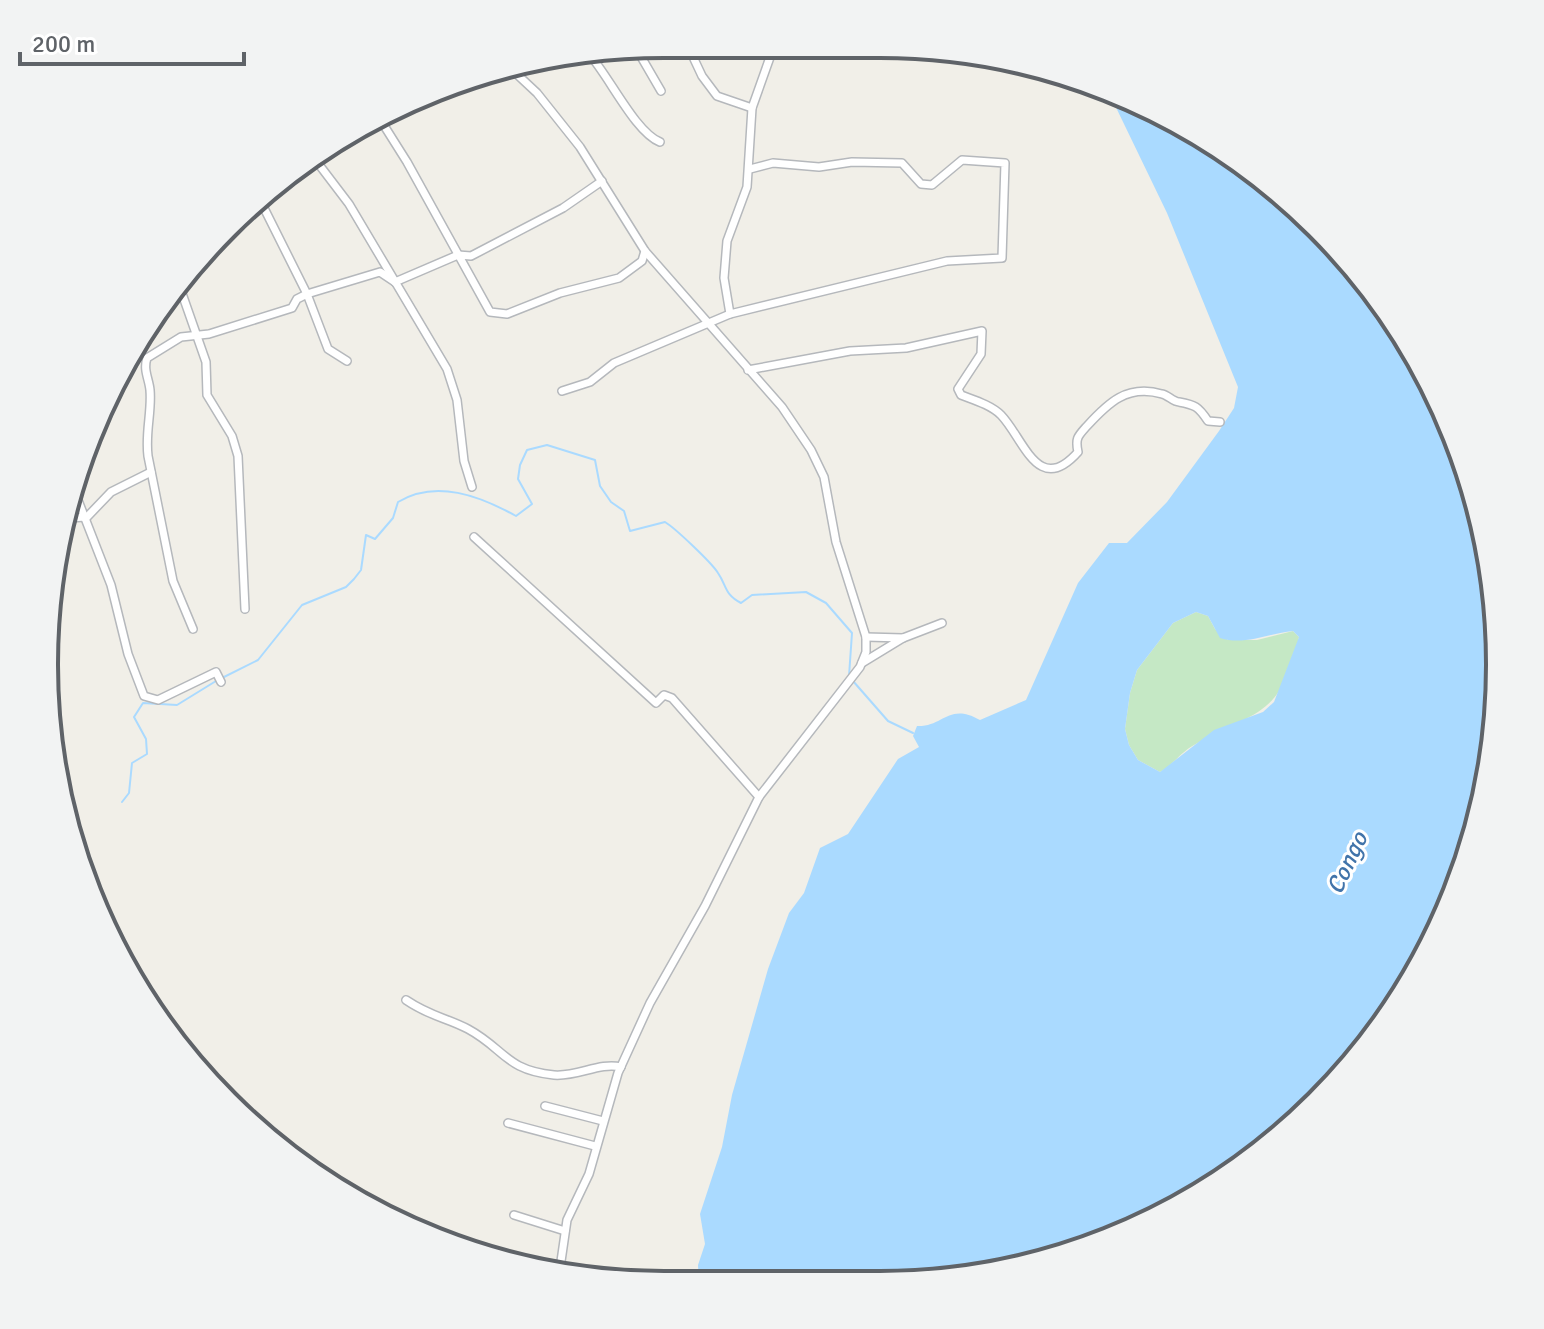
<svg xmlns="http://www.w3.org/2000/svg" width="1544" height="1329" font-family="Signika,sans-serif">
<style>
.green{fill:#c5e8c5}
.water{fill:#aadaff;fill-rule:evenodd}
.lines{fill:none;stroke-linecap:round;stroke-linejoin:round}
.stream{stroke:#aadaff;stroke-width:2}
.minor-casing{stroke:#b5b8bc;stroke-width:10}
.minor{stroke:#fff;stroke-width:7}
.labels{text-anchor:middle;stroke-width:6;stroke-linejoin:round;paint-order:stroke}
.water-label{font-size:24px;font-style:italic;fill:#4174aa;stroke:#fff}
.rim{fill:none;stroke:#5f6368;stroke-width:4}
</style>
<rect width="100%" height="100%" fill="#f1efe8"/>
<path class="green" d="M1196 612 1208 616 1215 629 1228 640H1257L1293 631 1299 637C1281 718 1257 710 1194 745 1181 752 1173 765 1160 772L1138 760 1129 745 1125 729 1130 693 1137 670 1173 623Z"/>
<path class="water" d="M1110 95 1154 108 1258 173 1346 256 1417 355 1467 465 1495 583 1499 705 1479 825 1436 939 1372 1042 1289 1131 1190 1202 1079 1252 921 1284 699 1285 698 1265 705 1244 700 1214 722 1147 732 1095 768 969 789 913 804 893 820 848 848 834 898 759 919 747 913 736 917 726C944 727 948 702 980 720L1026 700 1078 583 1109 543H1127L1167 502 1219 431 1234 408 1238 387 1167 213ZM1196 612 1208 616 1220 638C1245 646 1269 633 1293 631L1299 637 1274 702 1263 712 1214 730 1160 772 1138 760 1129 745 1125 729 1130 693 1137 670 1173 623Z"/>
<g class="lines">
<g class="stream">
<path d="M222 678 258 660 302 605 346 587 354 579 361 570 366 535 375 539 393 518 398 502C436 479 480 496 516 516L532 504 518 479 520 465 527 450 547 445 595 460 600 486 611 502 624 511 630 531 665 522C675 528 712 563 718 573 727 586 724 594 741 603L752 595 806 592 826 603 852 633 849 676"/>
<polyline points="853,681 888,721 913,733"/>
<polyline points="122,802 129,793 132,763 147,754 146,739 134,717 143,703 177,705 216,681"/>
</g>
<defs>
<g id="minor">
<polyline points="687,44 702,76 717,96 752,108"/>
<polyline points="636,48 661,91"/>
<path d="M589 54C609 76 635 132 660 142"/>
<polyline points="507,65 537,93 580,147 645,251 782,407 811,450 824,477 836,542 866,637 866,652 860,667 759,797 705,906 650,1003 618,1073 589,1174 567,1220 559,1275"/>
<polyline points="378,116 407,162 490,312 507,314 560,293 619,278 642,261 645,251"/>
<polyline points="314,158 349,204 447,369 457,400 464,461 472,487"/>
<polyline points="258,196 307,294 328,349 347,361"/>
<polyline points="395,282 458,255 471,256 563,208 602,181"/>
<polyline points="179,285 206,362 207,395 232,436 238,456 245,609"/>
<polyline points="730,314 724,278 727,241 747,187 752,108 774,46"/>
<path d="M748 370 850 351 906 348 982 331 981 354 958 389 961 395C974 400 991 405 1001 415 1024 439 1038 497 1078 452 1075 438 1078 436 1087 426 1108 403 1127 384 1162 394 1168 395 1173 402 1179 402 1195 405 1198 406 1208 421L1220 422"/>
<polyline points="562,391 590,382 614,363 730,314 947,261 1002,258 1005,163 962,160 932,185 921,184 902,163 852,162 819,167 773,163 750,169"/>
<polyline points="74,490 111,585 128,654 144,696 158,700 216,672 221,682"/>
<polyline points="67,518 87,517 111,492 151,472"/>
<polyline points="474,537 656,703 664,695 672,698 759,797"/>
<path d="M193 629 173 581 148 456C145 432 152 412 150 390 149 379 143 370 147 358L181 337 209 334 292 308 297 299 307 294 380 272 395 282"/>
<polyline points="866,637 903,638"/>
<polyline points="862,663 903,638 942,623"/>
<path d="M406 1000C431 1017 445 1017 468 1029 505 1049 505 1070 554 1075 578 1077 599 1062 621 1067"/>
<polyline points="545,1106 603,1121"/>
<polyline points="508,1123 595,1146"/>
<polyline points="514,1215 565,1231"/>
</g>
</defs>
<use href="#minor" class="minor-casing"/>
<use href="#minor" class="minor"/>
</g>
<g class="labels">
<g class="water-label">
<text transform="translate(1347 863) rotate(-65)" y="8">Congo</text>
</g>
</g>
<path d="M0 0H1544V1329H0ZM664 58H880A606 606 0 0 1 1486 664V665A606 606 0 0 1 880 1271H664A606 606 0 0 1 58 665V664A606 606 0 0 1 664 58Z" fill="#f2f3f3" fill-rule="evenodd"/>
<path class="rim" d="M664 58H880A606 606 0 0 1 1486 664V665A606 606 0 0 1 880 1271H664A606 606 0 0 1 58 665V664A606 606 0 0 1 664 58Z"/>
<path d="M20 52v12h224v-12" fill="none" stroke="#5f6368" stroke-width="4"/>
<text x="32" y="52" font-size="24" fill="#5f6368" stroke="#ffffff" stroke-width="6" paint-order="stroke">200 m</text>
</svg>
